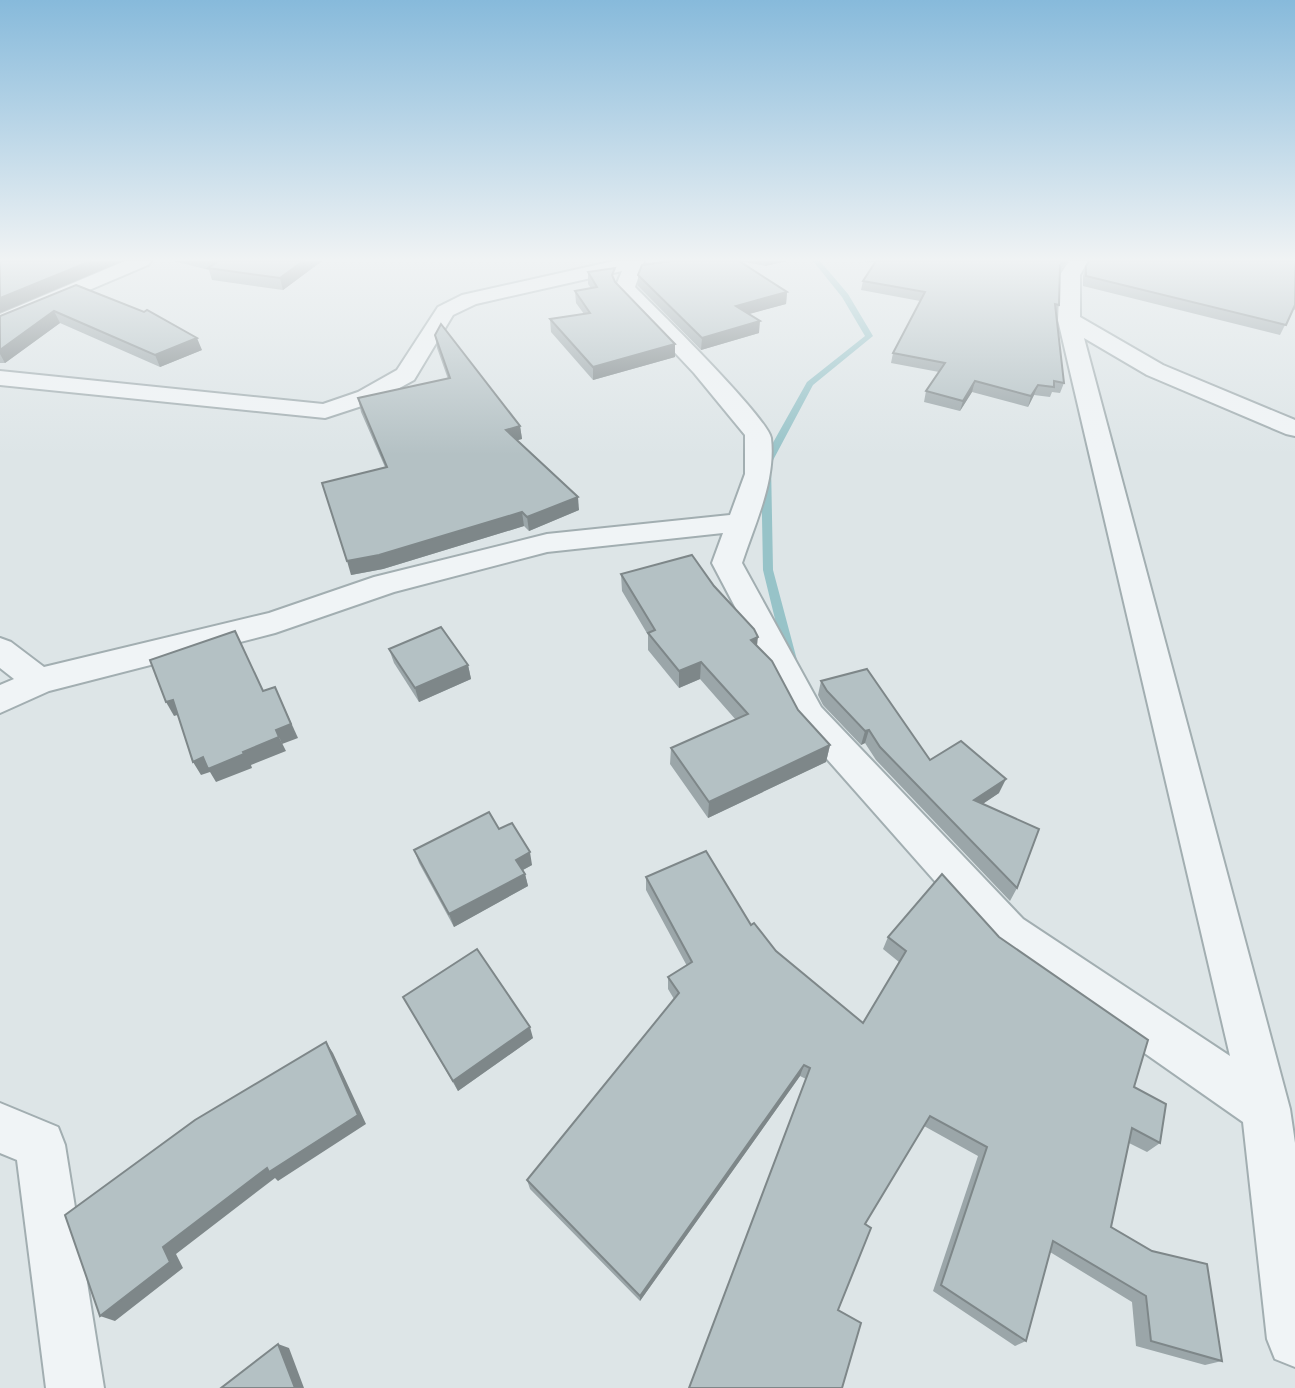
<svg xmlns="http://www.w3.org/2000/svg" width="1295" height="1388" font-family="Arial,sans-serif">
<style>
.lines{fill:none;stroke-linecap:round;stroke-linejoin:round}
.stream{fill:#97c3c8;fill-rule:evenodd}
.minor-casing{stroke:#a2aeb1;stroke-width:4}
.minor{fill:#f0f4f6;fill-rule:evenodd}
.wall{fill:#9ba6a9}
.shaded-wall{fill:#7e8789}
.building{fill:#b4c1c4;stroke:#7e8789;stroke-width:2}
</style>
<rect width="100%" height="100%" fill="#dde5e7"/>
<g class="lines">
<polygon class="stream" points="813,261 820,261 848,294 873,336 813,385 771,464 773,570 797,660 791,664 785,660 763,570 761,464 807,382 865,336 842,297"/>
<defs>
<g id="minor">
<polygon points="125,261 151,261 148,265 0,328 0,314"/>
<path d="M614 261H644L635 287C656 308 768 418 771 438 776 481 755 523 742 563L821 707 1023 919 1230 1056 1058 320 1060 275 1069 261H1088L1080 275V317L1163 365 1295 420V436L1286 434 1147 375 1084 338 1290 1109 1295 1143V1367L1275 1359 1267 1339 1243 1122 993 947 797 725 712 563 723 533 547 552 394 592 275 633 49 691 0 713V685L14 679 0 668V638L11 642 44 667 269 613 374 577 547 534 730 515 745 474V435L694 373 618 292 615 288 622 271 476 304 453 315 414 380 374 402 325 418 0 385V371L323 404 358 392 397 370 438 307 462 295Z"/>
<polygon points="0,1103 58,1127 65,1145 104,1388 46,1388 17,1160 0,1153"/>
</g>
</defs>
<use href="#minor" class="minor-casing"/>
<use href="#minor" class="minor"/>
</g>
<g class="wall">
<polygon points="173,261 322,261 283,290 212,280 209,270"/>
<polygon points="671,261 787,261 765,266 739,261 787,292 786,304 748,314 759,333 701,350 638,286 638,275"/>
<polygon points="861,261 1067,261 1060,271 1059,305 1056,312 1064,383 1060,393 1052,392 1050,397 1034,395 1028,407 972,392 960,411 924,402 926,391 939,372 891,363 893,353 920,301 861,290 863,281 875,262"/>
<polygon points="1295,261 1295,310 1293,309 1280,335 1083,286 1083,276 1086,266"/>
<polygon points="588,272 615,281 675,357 593,380 551,332 550,319 584,314 576,303 575,291 591,288 588,284"/>
<polygon points="76,285 202,350 160,367 60,323 5,363 0,363 0,316"/>
<polygon points="435,335 520,426 522,439 517,440 579,510 529,531 524,526 383,569 351,575 385,467 361,412 358,398 448,379 437,348"/>
<polygon points="621,574 757,646 798,710 830,745 826,762 708,818 670,764 671,748 736,720 700,679 679,688 648,650 648,635 622,591"/>
<polygon points="389,649 468,665 471,679 419,702 394,663"/>
<polygon points="821,681 930,760 999,793 982,804 1017,888 1010,901 876,760 865,743 861,745 823,705 818,695"/>
<polygon points="499,829 532,865 523,870 525,874 528,886 454,927 419,863 414,850"/>
<polygon points="646,877 751,925 776,951 863,1023 899,962 883,949 888,937 1134,1087 1160,1143 1147,1152 1129,1143 1111,1227 1222,1361 1205,1365 1136,1346 1132,1302 1050,1252 1026,1341 1015,1346 933,1291 978,1156 924,1126 865,1224 838,1310 842,1388 806,1079 800,1076 640,1301 530,1189 527,1180 674,999 668,989 668,977 687,966 646,890"/>
<polygon points="403,997 533,1038 458,1091"/>
</g>
<g class="shaded-wall">
<polygon points="91,261 123,261 0,313 0,298"/>
<polygon points="303,261 322,261 283,290 280,278"/>
<polygon points="766,261 787,261 765,266"/>
<polygon points="787,292 786,304 735,318 736,306"/>
<polygon points="54,311 60,323 5,363 0,354 0,350"/>
<polygon points="760,321 759,333 701,350 702,338"/>
<polygon points="197,338 202,350 160,367 155,355"/>
<polygon points="675,344 675,357 593,380 593,367"/>
<polygon points="975,381 972,392 960,411 963,401"/>
<polygon points="1038,385 1034,395 1028,407 1031,396"/>
<polygon points="520,426 522,439 507,443 506,430"/>
<polygon points="578,497 579,510 529,531 527,517"/>
<polygon points="522,512 524,526 383,569 351,575 347,561"/>
<polygon points="758,637 756,654 751,640"/>
<polygon points="701,662 700,679 679,688 679,671"/>
<polygon points="468,665 471,679 419,702 415,688"/>
<polygon points="275,687 298,738 282,744 276,730"/>
<polygon points="173,700 181,714 174,716 166,702"/>
<polygon points="869,730 865,743 861,745 865,731"/>
<polygon points="279,737 286,751 251,765 252,768 216,782 210,772 201,775 193,762 203,757 243,752"/>
<polygon points="830,745 826,762 708,818 709,802"/>
<polygon points="1006,779 999,793 968,814 974,800"/>
<polygon points="530,852 532,865 519,872 516,860"/>
<polygon points="525,874 528,886 454,927 449,914"/>
<polygon points="530,1027 533,1038 458,1091 453,1081"/>
<polygon points="326,1042 333,1053 366,1124 278,1181 275,1178 176,1254 183,1268 115,1321 100,1316 163,1247"/>
<polygon points="804,1065 800,1076 640,1301 640,1296"/>
<polygon points="278,1344 289,1348 304,1388 295,1388"/>
</g>
<g class="building">
<polygon points="0,261 91,261 0,298"/>
<polygon points="212,261 303,261 280,278 208,268 217,262"/>
<polygon points="671,261 739,261 787,292 736,306 760,321 702,338 638,275 642,265"/>
<polygon points="876,261 1063,261 1060,265 1059,305 1055,304 1064,383 1054,381 1054,387 1038,385 1031,396 975,381 963,401 926,391 945,363 893,353 925,292 863,281"/>
<polygon points="1089,261 1295,261 1295,305 1286,325 1086,276 1086,266"/>
<polygon points="615,268 612,275 615,282 675,344 593,367 550,319 590,313 575,291 597,287 588,272"/>
<polygon points="76,285 144,312 147,310 197,338 155,355 54,311 0,350 0,316"/>
<polygon points="441,324 520,426 506,430 578,497 527,517 522,512 379,555 347,561 322,483 387,467 358,398 450,378 435,335"/>
<polygon points="692,555 714,586 754,629 758,637 751,640 772,661 798,710 830,745 709,802 671,748 748,714 701,662 679,671 648,633 655,630 621,574"/>
<polygon points="441,627 468,665 415,688 389,649"/>
<polygon points="235,631 263,691 275,687 291,724 276,730 279,737 243,752 244,754 208,769 203,757 193,762 173,700 166,702 150,660"/>
<polygon points="867,669 930,760 961,741 1006,779 974,800 1039,829 1017,888 880,747 869,730 865,731 827,691 821,681"/>
<polygon points="489,812 499,829 512,823 530,852 516,860 525,874 449,914 414,850"/>
<polygon points="706,851 751,925 754,923 776,951 863,1023 906,951 888,937 942,874 999,937 1148,1040 1134,1087 1166,1104 1160,1143 1132,1128 1111,1227 1152,1251 1207,1264 1222,1361 1151,1341 1146,1296 1053,1241 1026,1341 941,1285 987,1147 930,1116 865,1224 871,1228 838,1310 861,1323 842,1388 689,1388 810,1068 804,1065 640,1296 527,1180 679,993 668,977 692,962 646,877"/>
<polygon points="477,949 530,1027 453,1081 403,997"/>
<polygon points="326,1042 358,1115 269,1172 267,1168 163,1247 170,1262 100,1316 65,1215 195,1120"/>
<polygon points="278,1344 295,1388 221,1388"/>
</g>
<linearGradient id="sky" x2="0" y2="1"><stop stop-color="#87badb"/><stop offset="0.57" stop-color="#f0f3f4"/><stop offset="1" stop-color="#f0f3f4" stop-opacity="0"/></linearGradient>
<rect width="1295" height="455" fill="url(#sky)"/>
</svg>
